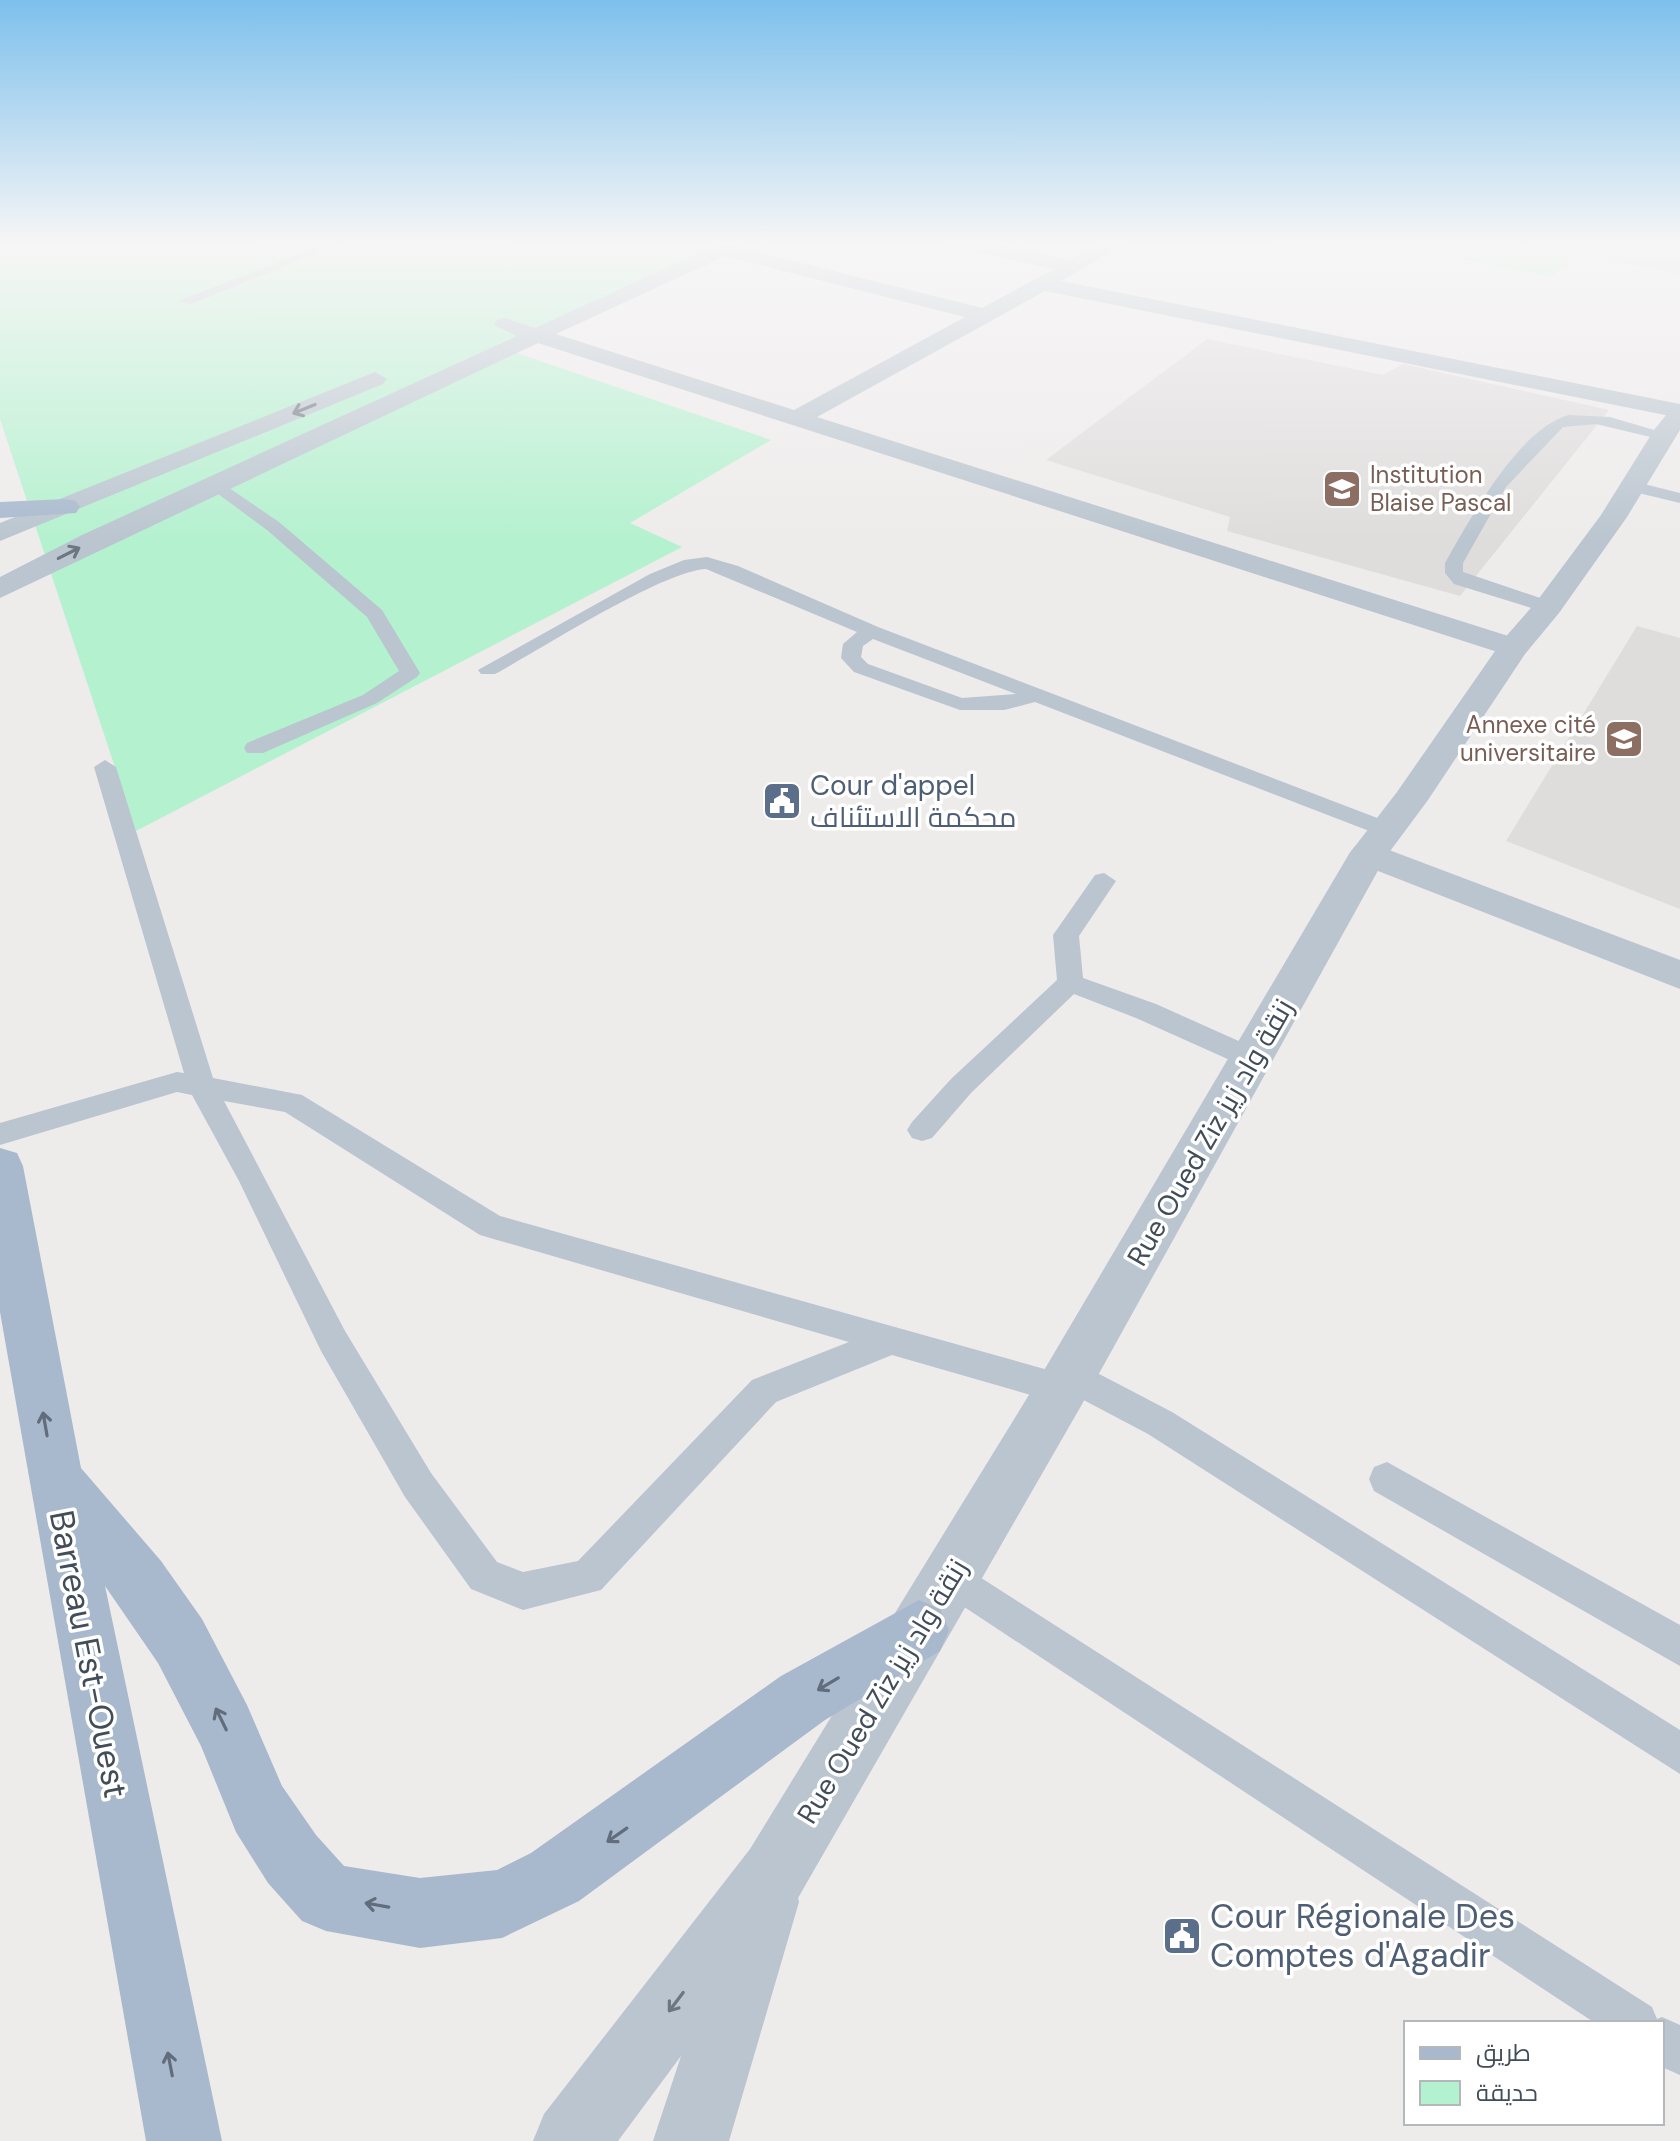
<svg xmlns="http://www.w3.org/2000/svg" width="1680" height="2141" font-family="'DM Sans',Cairo,sans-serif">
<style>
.education{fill:#dfdcdc}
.green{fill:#b4f1cf}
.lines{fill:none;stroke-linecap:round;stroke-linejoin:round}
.service{fill:#bac5cf;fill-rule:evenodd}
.minor{fill:#bac5cf;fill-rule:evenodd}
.tertiary{fill:#bac5cf;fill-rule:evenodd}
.primary{fill:#a8b9cd;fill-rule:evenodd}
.oneway{stroke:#6c7782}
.oneway2{stroke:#616d7c}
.labels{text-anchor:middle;stroke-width:7;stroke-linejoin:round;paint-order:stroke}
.far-education-label{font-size:24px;fill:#785e54;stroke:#fff;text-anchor:start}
.service-label{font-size:28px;fill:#4e5e75;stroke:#fff;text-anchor:start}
.street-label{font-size:28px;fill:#424d59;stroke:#fff}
.near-street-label{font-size:34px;fill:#424d59;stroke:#fff}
.near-service-label{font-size:34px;fill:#4e5e75;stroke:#fff;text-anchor:start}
</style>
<rect width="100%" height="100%" fill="#eeebeb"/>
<g class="education">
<polygon points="1507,242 1680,242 1680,274 1584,256"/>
<polygon points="1207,339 1383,375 1403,364 1609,410 1460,596 1227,531 1230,517 1046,460"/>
<polygon points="1637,626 1680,638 1680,909 1506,841"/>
</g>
<g class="green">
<polygon points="0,242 728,242 496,346 771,440 630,523 682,547 136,831 0,419"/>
<polygon points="1410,242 1495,242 1574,257 1552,277 1401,248"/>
</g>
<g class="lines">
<g class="service">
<polygon points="328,242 345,242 191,304 179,301"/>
<path d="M1569 415 1610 417 1671 435 1663 440 1596 424 1563 427 1506 487 1463 563V572L1555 603 1558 607 1555 611H1541L1454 584 1445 573V563C1470 519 1519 428 1569 415Z"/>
<polygon points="216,479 279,522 382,610 420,673 417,677 377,703 263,753 247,753 244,748 247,743 363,695 399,671 367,617 267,530 210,488 208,484"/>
<polygon points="1632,481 1680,493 1680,503 1626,490 1624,486"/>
<path d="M707 557 738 566 878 627 1393 824 1397 829 1393 834H1377L1035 702 1004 710H960L854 672 841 658 843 644 857 632 706 569C662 571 540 650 495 674H481L478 670 650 574 684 560ZM873 639 1016 694 962 698 868 664 861 657 863 646Z"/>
<path d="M105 760 116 767 213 1078 302 1095 500 1216 1055 1372 1058 1365 1070 1361 1082 1365 1172 1412 1680 1730V1774L1148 1434 1076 1396 1062 1404 892 1355 776 1402 601 1590 523 1610 471 1589 405 1497 321 1351 239 1181 192 1095 177 1092 0 1145V1123L177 1072 184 1073 94 767ZM224 1101 285 1112 480 1235 849 1342 752 1380 578 1561 523 1572 497 1562 431 1473 345 1331Z"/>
<polygon points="1104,873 1116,881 1079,936 1083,978 1156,1004 1261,1051 1265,1058 1261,1065 1251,1068 1241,1065 1136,1018 1074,994 971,1093 932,1138 922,1141 912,1138 907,1130 912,1122 951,1079 1057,980 1053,935 1095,875"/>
<polygon points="1387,1462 1680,1625 1680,1666 1374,1491 1369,1479 1374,1467"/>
<polygon points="950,1558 1652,2007 1657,2019 1662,2017 1680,2025 1680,2075 1662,2067 1662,2023 1595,2023 937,1589 931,1576 937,1563"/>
</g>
<g class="minor">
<path d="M722 242H748L741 248 982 308 1054 269 949 246 946 242H983L1070 260 1104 242H1128L1061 281 1680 404V418L1045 291 817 417 1524 641 1529 648 1524 655 1513 657 538 343 0 598V577L82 535 517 336 494 325 497 320 505 318 535 328ZM725 256 965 317 794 410 556 334Z"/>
<polygon points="375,372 387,379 383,384 0,541 0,523"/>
<polygon points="1368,842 1680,960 1680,989 1355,862 1349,854 1355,846"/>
</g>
<polygon class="tertiary" points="1680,407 1680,430 1627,517 1559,613 1525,654 1428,800 1385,858 1081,1406 798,1898 799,1902 729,2141 653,2141 681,2056 618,2141 533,2141 544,2114 750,1849 1043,1372 1349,854 1397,792 1502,641 1537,601 1601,515 1654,430 1671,409"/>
<g class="primary">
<polygon points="66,499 76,501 80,507 76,513 0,518 0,502"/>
<polygon points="0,1148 17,1153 23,1166 81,1468 161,1561 202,1619 247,1705 282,1786 316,1835 344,1866 420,1878 497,1870 531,1853 781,1676 919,1600 940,1609 949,1630 940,1651 825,1720 579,1901 502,1938 420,1948 326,1931 302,1921 268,1883 236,1832 201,1746 158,1663 105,1586 222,2141 146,2141 0,1312"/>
</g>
</g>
<defs><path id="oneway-shaft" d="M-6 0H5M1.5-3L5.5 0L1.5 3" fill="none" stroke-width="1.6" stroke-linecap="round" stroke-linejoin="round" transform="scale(2)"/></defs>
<g class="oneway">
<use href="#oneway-shaft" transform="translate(304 409) rotate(158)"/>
<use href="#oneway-shaft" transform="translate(69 553) rotate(-27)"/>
<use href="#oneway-shaft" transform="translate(676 2002) rotate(127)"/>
</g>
<g class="oneway2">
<use href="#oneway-shaft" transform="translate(45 1424) rotate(-100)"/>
<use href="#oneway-shaft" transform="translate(828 1684) rotate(149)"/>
<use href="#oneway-shaft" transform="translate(221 1719) rotate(-116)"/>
<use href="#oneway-shaft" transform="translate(617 1835) rotate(145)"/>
<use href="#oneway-shaft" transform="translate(377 1905) rotate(-170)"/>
<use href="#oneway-shaft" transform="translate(170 2064) rotate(-101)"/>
</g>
<linearGradient id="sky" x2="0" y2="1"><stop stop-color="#7dc0ec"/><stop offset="0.45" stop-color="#f7f6f6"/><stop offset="1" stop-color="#f7f6f6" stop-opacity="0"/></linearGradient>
<rect width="1680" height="542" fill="url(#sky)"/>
<defs>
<symbol id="school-square" viewBox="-11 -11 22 22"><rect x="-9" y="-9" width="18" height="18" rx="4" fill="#8d6e63" stroke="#fff"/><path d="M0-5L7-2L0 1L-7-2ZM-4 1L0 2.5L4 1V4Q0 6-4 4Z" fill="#fff"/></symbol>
<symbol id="university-square" viewBox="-11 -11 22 22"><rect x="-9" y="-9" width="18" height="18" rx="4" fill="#8d6e63" stroke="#fff"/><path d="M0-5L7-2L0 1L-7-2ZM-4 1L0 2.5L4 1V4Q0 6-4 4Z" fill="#fff"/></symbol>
<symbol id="civic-square" viewBox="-11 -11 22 22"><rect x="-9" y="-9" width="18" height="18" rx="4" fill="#5c6f8a" stroke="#fff"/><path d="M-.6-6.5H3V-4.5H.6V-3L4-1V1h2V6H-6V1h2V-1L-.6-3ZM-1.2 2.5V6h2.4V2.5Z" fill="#fff"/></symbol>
</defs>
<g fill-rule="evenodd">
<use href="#school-square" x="1320" y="467" width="44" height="44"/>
<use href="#university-square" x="1602" y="717" width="44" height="44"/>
<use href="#civic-square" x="760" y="779" width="44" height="44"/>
<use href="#civic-square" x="1160" y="1914" width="44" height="44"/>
</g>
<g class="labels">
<g class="far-education-label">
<text x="1370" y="483">Institution<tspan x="1370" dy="28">Blaise Pascal</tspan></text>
<text x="1596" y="733" text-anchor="end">Annexe cité<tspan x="1596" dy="28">universitaire</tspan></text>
</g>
<g class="service-label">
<text x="810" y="795">Cour d'appel<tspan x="810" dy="32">محكمة الاستئناف</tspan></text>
</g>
<g class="street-label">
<text transform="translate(1210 1132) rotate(-60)" y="10">Rue Oued Ziz زنقة واد زيز</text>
<text transform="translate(882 1691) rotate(-59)" y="10">Rue Oued Ziz زنقة واد زيز</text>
</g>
<g class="near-street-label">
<text transform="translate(89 1654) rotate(79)" y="12">Barreau Est-Ouest</text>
</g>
<g class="near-service-label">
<text x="1210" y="1928">Cour Régionale Des<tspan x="1210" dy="39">Comptes d'Agadir</tspan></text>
</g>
</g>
<rect x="1404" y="2021" width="260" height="104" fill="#ffffff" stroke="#b3b8bd" stroke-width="2"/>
<rect x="1420" y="2047" width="40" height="12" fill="#a8b9cd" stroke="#b3b8bd" stroke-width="2"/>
<text x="1476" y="2061" font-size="24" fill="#424d59">طريق</text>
<rect x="1420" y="2081" width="40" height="24" fill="#b4f1cf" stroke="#b3b8bd" stroke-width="2"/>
<text x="1476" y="2101" font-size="24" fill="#424d59">حديقة</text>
</svg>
